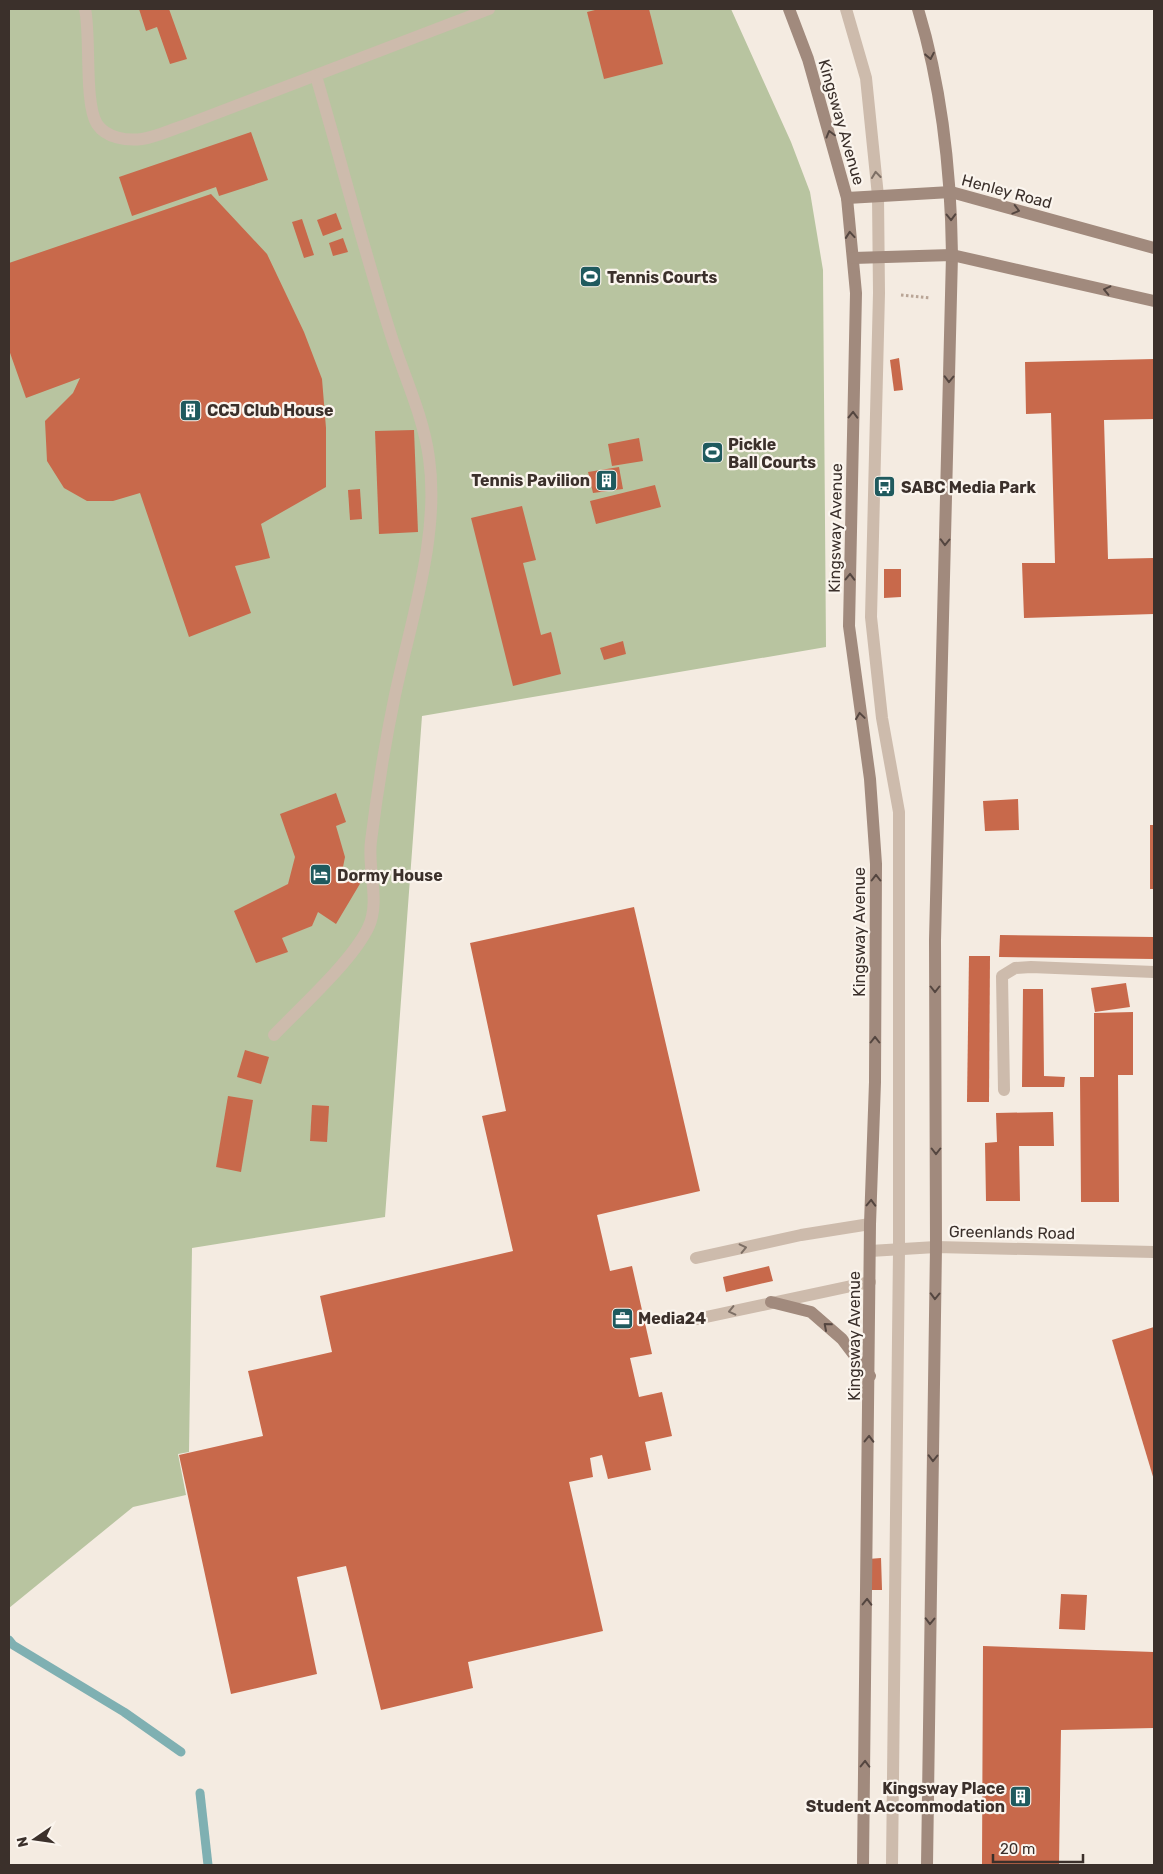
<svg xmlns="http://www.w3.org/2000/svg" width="1163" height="1874" font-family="Rubik,sans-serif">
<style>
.green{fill:#b8c4a0}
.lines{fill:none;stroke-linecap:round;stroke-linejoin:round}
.stream{stroke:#7fb0b2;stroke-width:9}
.building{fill:#c8694b}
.path{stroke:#b9a596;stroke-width:3;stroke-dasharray:2.5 2.5;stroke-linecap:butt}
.lane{stroke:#cdbbac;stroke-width:12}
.street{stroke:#cdbbac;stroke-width:12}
.secondary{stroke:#a18a7d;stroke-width:12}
.oneway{stroke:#544640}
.oneway2{stroke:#7d6f65}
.labels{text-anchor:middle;stroke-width:4.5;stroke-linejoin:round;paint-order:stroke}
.street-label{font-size:16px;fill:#3b302b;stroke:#fbf5ee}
.poi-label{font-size:16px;font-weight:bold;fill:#3b302b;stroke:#fbf5ee;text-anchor:start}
</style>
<rect width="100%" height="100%" fill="#f4ebe1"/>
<polygon class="green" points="9,9 731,9 791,142 810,192 823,270 826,647 422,716 385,1217 192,1248 189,1452 178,1454 186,1495 133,1507 9,1608"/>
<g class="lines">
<g class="stream">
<polyline points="9,1640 13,1645 124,1712 181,1752"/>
<polyline points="200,1793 208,1865"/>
</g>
</g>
<g class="building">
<polygon points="139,9 169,9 187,59 170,64 157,27 146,31"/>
<polygon points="599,9 649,9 663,64 604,79 587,12"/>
<polygon points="251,132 268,180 219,196 216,187 132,216 119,177"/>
<polygon points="211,194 267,254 304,332 322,379 326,428 326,487 261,524 270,558 235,566 251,613 189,637 140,493 113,501 87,501 64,488 47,461 45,421 73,393 80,378 26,398 9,350 9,263"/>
<polygon points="336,213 342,229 323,236 317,220"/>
<polygon points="302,219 314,255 304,258 292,222"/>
<polygon points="343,238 348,252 333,256 329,243"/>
<polygon points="899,358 903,390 894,391 890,360"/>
<polygon points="1154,359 1154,419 1104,420 1108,559 1154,558 1154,614 1024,618 1022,563 1055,563 1051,413 1026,414 1025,362"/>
<polygon points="414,430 418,532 379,534 375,431"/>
<polygon points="639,438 643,461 612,466 608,444"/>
<polygon points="619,467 623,489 593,493 588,472"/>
<polygon points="655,485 661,507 596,524 590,501"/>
<polygon points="360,489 362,519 350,520 348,490"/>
<polygon points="522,506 536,560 523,563 541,635 551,632 561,674 513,686 471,518"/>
<polygon points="884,569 901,569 901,597 884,598"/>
<polygon points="623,641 626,654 604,660 600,648"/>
<polygon points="336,793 346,822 336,826 345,857 343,867 361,882 336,924 318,912 312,926 282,938 288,952 256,963 234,911 288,884 295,857 280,814"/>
<polygon points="1018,799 1019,830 985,831 983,801"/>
<rect x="1150" y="825" width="4" height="64"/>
<polygon points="634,907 700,1191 597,1215 610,1271 632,1266 652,1354 630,1358 639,1397 662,1392 672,1436 645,1442 651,1470 608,1479 602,1455 590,1458 593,1477 569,1482 603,1631 468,1662 473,1688 381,1710 346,1566 297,1577 317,1674 231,1694 179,1455 263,1436 248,1371 332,1352 320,1296 513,1251 482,1116 506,1111 470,943"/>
<polygon points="1000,935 1154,937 1154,959 999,957"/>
<polygon points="969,956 990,956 989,1102 967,1102"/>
<polygon points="1126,983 1130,1007 1095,1012 1091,988"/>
<polygon points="1023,989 1043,989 1044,1076 1065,1077 1064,1087 1022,1087"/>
<polygon points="1133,1012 1133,1075 1118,1075 1119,1202 1081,1202 1080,1077 1094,1077 1094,1013"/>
<polygon points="245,1050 269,1057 261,1084 237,1077"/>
<polygon points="228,1096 253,1100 241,1172 216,1167"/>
<polygon points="312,1105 329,1106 327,1142 310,1141"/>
<polygon points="1053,1112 1054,1146 1019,1146 1020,1201 986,1201 985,1143 997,1142 996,1113"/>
<polygon points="769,1266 773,1281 726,1292 723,1277"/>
<polygon points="1154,1327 1154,1480 1112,1340"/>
<polygon points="881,1558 882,1590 869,1590 868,1559"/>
<polygon points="1061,1594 1087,1595 1085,1630 1059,1629"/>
<polygon points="983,1646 1154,1652 1154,1728 1061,1730 1059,1865 982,1865"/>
</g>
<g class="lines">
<polyline class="path" points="901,295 930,298"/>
<g class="lane">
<path d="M85 9C91 36 84 103 97 124 106 138 127 141 142 139 156 137 170 130 183 126L489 9"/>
<polyline points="846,9 866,78 878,196 879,293 871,617 882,718 899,812 899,1251 892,1865"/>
<path d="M274 1035C302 1006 351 962 368 928 381 902 367 869 371 841 377 793 385 743 395 695 411 620 440 535 429 458 423 414 403 374 390 332 363 247 341 161 316 76"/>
<polyline points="1004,1090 1002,976 1015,968 1031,967 1154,972"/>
<polyline points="696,1258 801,1235 870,1224"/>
<polyline points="692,1320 870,1282"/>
</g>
<polyline class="street" points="870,1251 936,1247 1154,1252"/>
<g class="secondary">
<polyline points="789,9 808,59 847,198 856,293 849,626 870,779 876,864 875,1082 870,1224 863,1865"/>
<path d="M918 9C942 88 951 172 952 255L935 940 936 1247 927 1865"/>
<polyline points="847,198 951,192 1154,248"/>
<polyline points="853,258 952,255 1154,301"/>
<polyline points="771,1302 811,1312 842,1339 870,1376"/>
</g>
</g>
<defs><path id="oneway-chevron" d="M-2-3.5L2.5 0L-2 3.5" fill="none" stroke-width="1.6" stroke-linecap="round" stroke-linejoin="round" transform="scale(1.25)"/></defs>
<g class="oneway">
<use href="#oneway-chevron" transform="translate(930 56) rotate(79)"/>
<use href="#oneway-chevron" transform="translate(830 134) rotate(-105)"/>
<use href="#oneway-chevron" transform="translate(1016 210) rotate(15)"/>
<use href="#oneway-chevron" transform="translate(951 217) rotate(89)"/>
<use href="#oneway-chevron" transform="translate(850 235) rotate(-95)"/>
<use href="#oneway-chevron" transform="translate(1107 290) rotate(-167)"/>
<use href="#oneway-chevron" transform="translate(949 379) rotate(91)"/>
<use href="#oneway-chevron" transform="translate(853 415) rotate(-89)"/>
<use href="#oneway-chevron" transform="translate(945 542) rotate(91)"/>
<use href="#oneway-chevron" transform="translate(850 577) rotate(-89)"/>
<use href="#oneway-chevron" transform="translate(860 716) rotate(-98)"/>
<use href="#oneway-chevron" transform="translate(876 878) rotate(-90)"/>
<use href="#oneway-chevron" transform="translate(935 989) rotate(90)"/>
<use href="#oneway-chevron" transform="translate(875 1040) rotate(-90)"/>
<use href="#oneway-chevron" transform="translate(936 1151) rotate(90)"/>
<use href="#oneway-chevron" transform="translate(871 1203) rotate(-88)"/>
<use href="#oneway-chevron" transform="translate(935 1296) rotate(91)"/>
<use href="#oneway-chevron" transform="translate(827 1326) rotate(-139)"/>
<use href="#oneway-chevron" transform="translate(869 1439) rotate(-89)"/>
<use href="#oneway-chevron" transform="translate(933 1458) rotate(91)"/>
<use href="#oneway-chevron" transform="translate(867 1602) rotate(-89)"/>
<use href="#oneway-chevron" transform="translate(930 1621) rotate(91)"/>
<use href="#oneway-chevron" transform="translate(865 1764) rotate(-89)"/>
</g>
<g class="oneway2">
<use href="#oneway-chevron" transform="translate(876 175) rotate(-96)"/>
<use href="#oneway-chevron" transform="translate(743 1248) rotate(-13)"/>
<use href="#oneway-chevron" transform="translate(732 1311) rotate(167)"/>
</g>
<defs>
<symbol id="stadium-square" viewBox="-11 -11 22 22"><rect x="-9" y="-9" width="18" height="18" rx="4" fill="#1f5a5e" stroke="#fbf5ee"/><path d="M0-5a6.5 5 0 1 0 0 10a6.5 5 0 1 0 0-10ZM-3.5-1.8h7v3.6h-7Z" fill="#fff"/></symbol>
<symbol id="building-square" viewBox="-11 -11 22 22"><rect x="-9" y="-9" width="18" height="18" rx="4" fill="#1f5a5e" stroke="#fbf5ee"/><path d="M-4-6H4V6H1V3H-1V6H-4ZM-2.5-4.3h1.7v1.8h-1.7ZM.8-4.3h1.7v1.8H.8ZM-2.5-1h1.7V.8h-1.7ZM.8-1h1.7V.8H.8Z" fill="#fff"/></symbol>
<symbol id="bus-square" viewBox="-11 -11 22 22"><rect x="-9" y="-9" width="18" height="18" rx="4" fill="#1f5a5e" stroke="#fbf5ee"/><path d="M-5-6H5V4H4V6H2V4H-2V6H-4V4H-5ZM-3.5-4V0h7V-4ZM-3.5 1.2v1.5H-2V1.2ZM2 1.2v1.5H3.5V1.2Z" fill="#fff"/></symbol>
<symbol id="hotel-square" viewBox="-11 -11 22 22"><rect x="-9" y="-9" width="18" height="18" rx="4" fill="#1f5a5e" stroke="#fbf5ee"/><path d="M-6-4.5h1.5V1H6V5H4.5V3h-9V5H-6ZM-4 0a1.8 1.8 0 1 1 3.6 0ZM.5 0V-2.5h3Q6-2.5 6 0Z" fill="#fff"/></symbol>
<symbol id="office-square" viewBox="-11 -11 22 22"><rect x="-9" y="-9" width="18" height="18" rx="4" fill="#1f5a5e" stroke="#fbf5ee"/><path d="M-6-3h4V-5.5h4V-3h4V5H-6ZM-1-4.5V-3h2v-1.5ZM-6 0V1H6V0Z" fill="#fff"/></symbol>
</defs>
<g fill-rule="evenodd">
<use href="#stadium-square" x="578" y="264" width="25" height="25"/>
<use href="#building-square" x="178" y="398" width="25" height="25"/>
<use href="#stadium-square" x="700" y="440" width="25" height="25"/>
<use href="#building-square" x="594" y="468" width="25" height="25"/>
<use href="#bus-square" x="872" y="474" width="25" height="25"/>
<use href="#hotel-square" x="308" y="862" width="25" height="25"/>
<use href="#office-square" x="610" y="1306" width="25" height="25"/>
<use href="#building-square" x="1008" y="1784" width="25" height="25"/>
</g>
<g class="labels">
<g class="street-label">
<text transform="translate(842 122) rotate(74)" y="6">Kingsway Avenue</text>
<text transform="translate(1007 191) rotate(15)" y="6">Henley Road</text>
<text transform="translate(835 528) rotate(-89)" y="6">Kingsway Avenue</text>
<text transform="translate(859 932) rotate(-90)" y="6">Kingsway Avenue</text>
<text transform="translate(1012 1232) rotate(1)" y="6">Greenlands Road</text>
<text transform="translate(854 1336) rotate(-90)" y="6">Kingsway Avenue</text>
</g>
<g class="poi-label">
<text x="607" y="283">Tennis Courts</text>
<text x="207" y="416">CCJ Club House</text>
<text x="728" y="450">Pickle<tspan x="728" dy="18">Ball Courts</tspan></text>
<text x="590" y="486" text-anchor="end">Tennis Pavilion</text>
<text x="901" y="493">SABC Media Park</text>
<text x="337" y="881">Dormy House</text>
<text x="638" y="1324">Media24</text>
<text x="1005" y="1794" text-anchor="end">Kingsway Place<tspan x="1005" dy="18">Student Accommodation</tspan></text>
</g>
</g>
<rect width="1163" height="1874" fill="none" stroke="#3b302b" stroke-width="20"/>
<g transform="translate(35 1839) rotate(257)" stroke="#fbf5ee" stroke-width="4" paint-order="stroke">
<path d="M0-4L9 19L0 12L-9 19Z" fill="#3b302b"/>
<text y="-8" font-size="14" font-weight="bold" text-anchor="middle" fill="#3b302b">N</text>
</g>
<path d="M993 1854v8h90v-8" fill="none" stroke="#3b302b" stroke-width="2.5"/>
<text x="1000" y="1854" font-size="15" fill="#3b302b" stroke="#fbf5ee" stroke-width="4" paint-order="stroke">20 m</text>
</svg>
